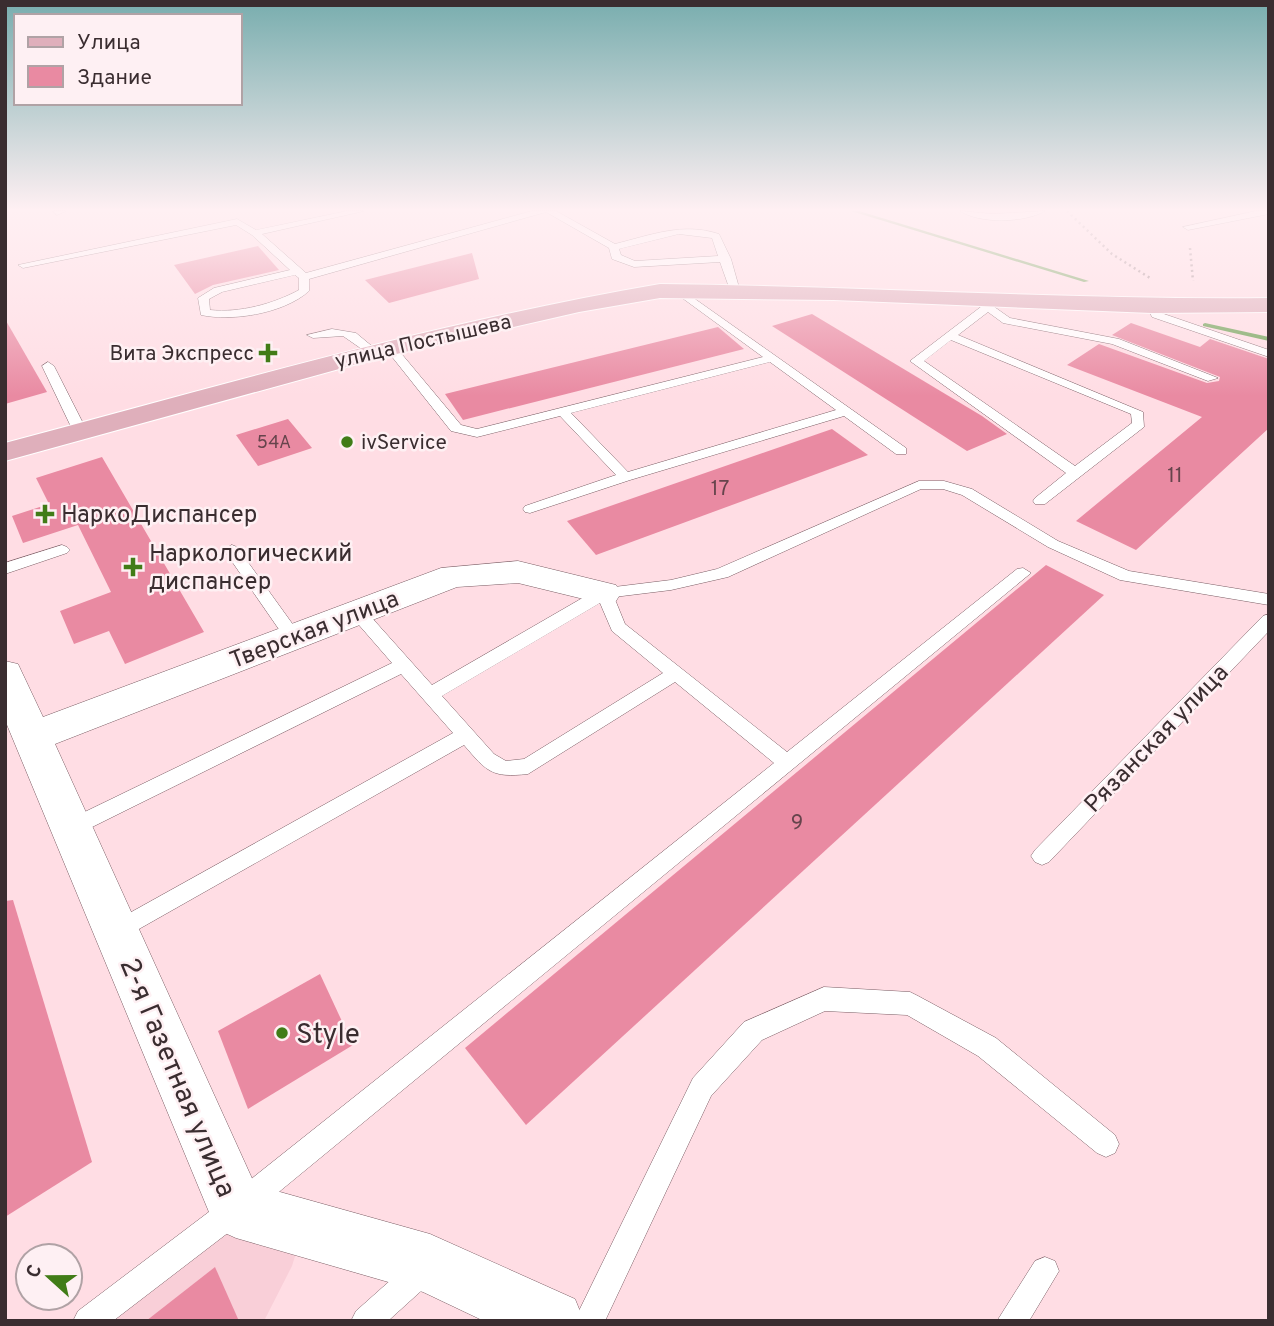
<svg xmlns="http://www.w3.org/2000/svg" width="1274" height="1326" font-family="Overpass,sans-serif">
<style>
.built{fill:#f9cfd8}
.lines{fill:none;stroke-linecap:round;stroke-linejoin:round}
.stream{fill:#70a256;fill-rule:evenodd}
.building{fill:#e98aa2}
.lane-casing{stroke:#7b5e65;stroke-width:1}
.street-casing{stroke:#7b5e65;stroke-width:1}
.primary-casing{stroke:#fff;stroke-width:2}
.path{stroke:#a68e93;stroke-width:2.5;stroke-dasharray:2 3.5;stroke-linecap:butt}
.lane{fill:#fff;fill-rule:evenodd}
.street{fill:#fff;fill-rule:evenodd}
.primary{fill:#dfafbb;fill-rule:evenodd}
.poi-dot{fill:#417c17;stroke:#fef0f3;stroke-width:2.5}
.labels{text-anchor:middle;stroke-width:5;stroke-linejoin:round;paint-order:stroke}
.far-number-label{font-size:18px;fill:#66444c}
.far-street-label{font-size:21px;fill:#3a2d30;stroke:#fef0f3}
.far-poi-label{font-size:21px;fill:#3a2d30;stroke:#fef0f3;text-anchor:end}
.number-label{font-size:21px;fill:#66444c}
.poi-label{font-size:24px;fill:#3a2d30;stroke:#fef0f3;text-anchor:start}
.street-label{font-size:24px;fill:#3a2d30;stroke:#fef0f3}
.near-poi-label{font-size:28px;fill:#3a2d30;stroke:#fef0f3;text-anchor:start}
.near-street-label{font-size:28px;fill:#3a2d30;stroke:#fef0f3}
</style>
<rect width="100%" height="100%" fill="#ffdde4"/>
<polygon class="built" points="252,1213 306,1220 292,1266 264,1321 107,1321"/>
<g class="lines">
<g class="stream">
<polygon points="851,211 859,211 1089,281 1084,282"/>
<polygon points="1205,323 1269,337 1269,341 1203,326 1203,324"/>
</g>
</g>
<g class="building">
<polygon points="258,246 279,270 213,285 195,294 174,265"/>
<polygon points="472,253 479,279 389,303 365,280"/>
<polygon points="812,314 982,416 1007,434 967,451 772,326"/>
<polygon points="5,319 47,392 5,404"/>
<polygon points="1131,323 1200,347 1210,339 1269,359 1269,428 1136,550 1076,521 1202,417 1067,365 1099,344 1207,383 1219,381 1220,377 1112,335"/>
<polygon points="718,327 744,349 463,420 445,394"/>
<polygon points="288,419 312,448 258,466 236,435"/>
<polygon points="832,429 868,455 596,555 567,521"/>
<polygon points="102,457 204,632 125,664 109,631 74,644 60,611 111,592 78,525 23,543 12,516 49,504 36,478"/>
<polygon points="1046,565 1104,595 526,1125 465,1048"/>
<polygon points="13,900 92,1162 5,1217 5,901"/>
<polygon points="320,974 353,1045 248,1109 218,1031"/>
<polygon points="215,1267 239,1321 146,1321"/>
</g>
<g class="lines">
<defs>
<g id="lane">
<polygon points="53,211 66,211 57,215"/>
<path d="M347 211H364L262 234 306 273 532 211H556L615 244C651 235 683 222 719 234L731 259 740 291 731 293 720 262 634 267 612 259 609 248 546 212 309 279V291C285 313 233 322 201 315L198 298 214 288 290 270 252 235 236 225 23 268 18 265 237 219 256 230ZM679 234 712 238 718 256 635 261 621 255 619 249ZM295 275 299 278V290C273 304 240 313 210 310L209 299 222 292Z"/>
<path d="M960 211 993 214 1045 211C1024 223 980 224 960 211Z"/>
<polygon points="1256,211 1269,211 1269,214 1188,230 1183,227"/>
<path d="M678 287 906 448V454H896L844 416 630 480 530 513 525 512 523 509 525 506 616 475 560 416 477 437 451 431 385 348 395 346 461 425 477 429 763 357 674 292V288ZM770 362 836 410 628 472 571 413Z"/>
<path d="M986 296 990 297 993 306 1010 318 1119 339 1218 378 1208 381 1112 344 1003 323 988 312 958 335 1143 412 1144 427 1045 504H1035L1033 501 1035 498 1066 473 910 361 982 306 981 299ZM951 340 1131 414 1132 423 1075 466 924 361Z"/>
<polygon points="1152,303 1156,304 1161,313 1269,350 1269,357 1152,317 1147,306"/>
<polygon points="332,329 356,333 379,352 369,354 343,336 313,338 307,335"/>
<polygon points="48,362 54,366 87,431 85,434 80,435 73,431 42,366"/>
<path d="M919 481H944L972 489 1058 541 1129 571 1269 594V605L1120 580 1048 547 962 495 943 489H921L728 577 671 590 614 597 625 624 787 752 1017 569 1023 568 1031 573 246 1219 113 1321H73L78 1311 226 1199 774 763 675 682 528 774C492 778 487 772 464 745L116 942 108 939 105 932 108 925 453 733 401 674 78 834 71 837 64 834 61 828 64 822 392 663 352 617 350 613 352 609H364L432 685 598 589 671 580 717 569ZM600 603 612 631 663 673 524 759 506 761 494 754 442 696Z"/>
<polygon points="62,545 67,547 70,550 67,553 5,574 5,563"/>
<polygon points="232,545 237,547 299,633 302,637 299,641 287,641 224,550"/>
<polygon points="1269,614 1269,631 1049,862 1042,865 1035,862 1031,856 1035,850 1263,616"/>
<polygon points="824,987 910,992 918,996 996,1038 1115,1135 1119,1144 1115,1153 1106,1157 1097,1153 978,1056 907,1015 825,1011 762,1040 711,1096 605,1321 574,1321 693,1078 744,1022"/>
<polygon points="1045,1257 1055,1261 1059,1271 1029,1321 997,1321 1035,1261"/>
<polygon points="421,1258 431,1262 435,1272 431,1282 388,1321 351,1321 356,1311 411,1262"/>
</g>
<polygon id="street" points="518,561 616,585 621,593 616,601 604,604 518,583 457,587 55,744 255,1185 430,1234 575,1299 584,1321 484,1321 423,1292 236,1238 216,1229 5,720 5,661 18,664 43,717 441,568"/>
<path id="primary" d="M660 284C863 286 1066 300 1269 298V312L1152 313 834 300 660 298 579 312 379 358 5 461V443C222 385 438 322 660 284Z"/>
</defs>
<use href="#lane" class="lane-casing"/>
<use href="#street" class="street-casing"/>
<use href="#primary" class="primary-casing"/>
<g class="path">
<polyline points="1067,211 1112,254 1150,278"/>
<polyline points="1190,248 1193,281"/>
</g>
<use href="#lane" class="lane"/>
<use href="#street" class="street"/>
<use href="#primary" class="primary"/>
</g>
<linearGradient id="sky" x2="0" y2="1"><stop stop-color="#78adae"/><stop offset="0.53" stop-color="#fff0f3"/><stop offset="1" stop-color="#fff0f3" stop-opacity="0"/></linearGradient>
<rect width="1274" height="396" fill="url(#sky)"/>
<g class="poi-dot">
<path d="M264.5 342.5h7v7h7v7h-7v7h-7v-7h-7v-7h7z"/>
<circle cx="347" cy="442" r="7"/>
<path d="M41.5 503.5h7v7h7v7h-7v7h-7v-7h-7v-7h7z"/>
<path d="M129.5 556.5h7v7h7v7h-7v7h-7v-7h-7v-7h7z"/>
<circle cx="282" cy="1033" r="7"/>
</g>
<g class="labels">
<g class="far-number-label">
<text x="274" y="448">54А</text>
</g>
<g class="far-street-label">
<text transform="translate(423 341) rotate(-13)" y="7">улица Постышева</text>
</g>
<g class="far-poi-label">
<text x="254" y="360">Вита Экспресс</text>
<text x="361" y="449" text-anchor="start">ivService</text>
</g>
<g class="number-label">
<text x="1175" y="482">11</text>
<text x="720" y="495">17</text>
<text x="797" y="829">9</text>
</g>
<g class="poi-label">
<text x="61" y="522">НаркоДиспансер</text>
<text x="149" y="561">Наркологический<tspan x="149" dy="28">диспансер</tspan></text>
</g>
<g class="street-label">
<text transform="translate(314 629) rotate(-21)" y="8">Тверская улица</text>
<text transform="translate(1156 738) rotate(-46)" y="8">Рязанская улица</text>
</g>
<g class="near-poi-label">
<text x="296" y="1043">Style</text>
</g>
<g class="near-street-label">
<text transform="translate(179 1077) rotate(67)" y="10">2-я Газетная улица</text>
</g>
</g>
<rect width="1274" height="1326" fill="none" stroke="#3a2d30" stroke-width="14"/>
<rect x="14" y="14" width="228" height="91" fill="#fef0f3" stroke="#b0a2a5" stroke-width="2"/>
<rect x="28" y="37" width="35" height="10" fill="#dfafbb" stroke="#b0a2a5" stroke-width="2"/>
<text x="77" y="49" font-size="21" fill="#3a2d30">Улица</text>
<rect x="28" y="66" width="35" height="21" fill="#e98aa2" stroke="#b0a2a5" stroke-width="2"/>
<text x="77" y="84" font-size="21" fill="#3a2d30">Здание</text>
<g transform="translate(49 1277) rotate(291)"><circle r="33" fill="#fef0f3" stroke="#b0a2a5" stroke-width="2"/>
<path d="M0-5L12 26L0 18L-12 26Z" fill="#417c17"/>
<text y="-10" font-size="19" font-weight="bold" text-anchor="middle" fill="#3a2d30">С</text>
</g>
</svg>
